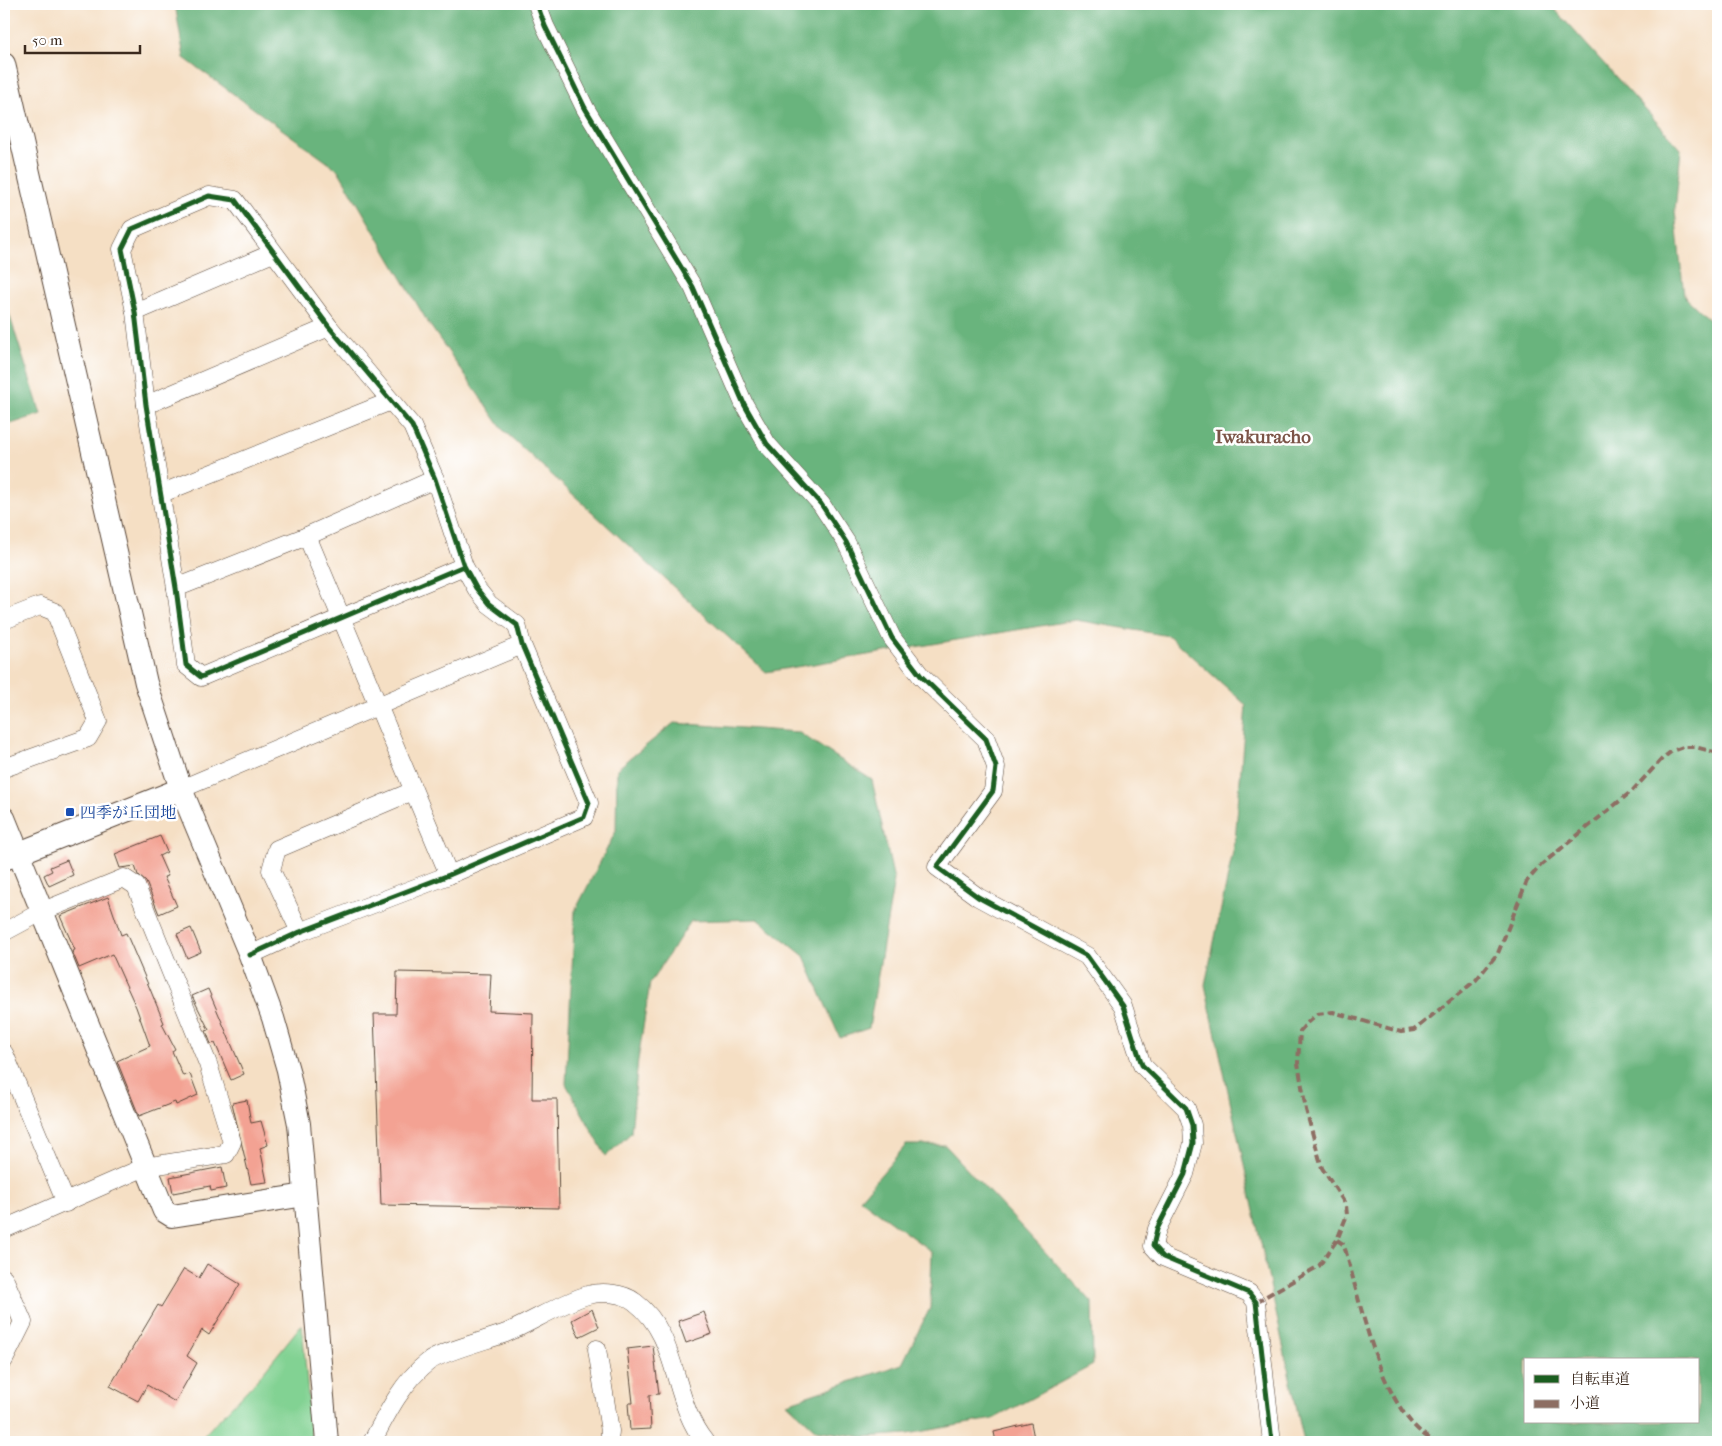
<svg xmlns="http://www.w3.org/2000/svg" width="1722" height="1446" font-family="'IM FELL French Canon','Noto Serif JP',serif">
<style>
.green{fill:#82d293;stroke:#5e7e58}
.forest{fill:#69b47d;stroke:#526f4e;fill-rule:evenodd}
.building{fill:#f3a293}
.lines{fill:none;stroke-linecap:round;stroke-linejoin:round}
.minor-casing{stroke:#574537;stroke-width:19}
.tertiary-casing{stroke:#574537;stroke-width:24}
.minor{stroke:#fff;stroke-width:18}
.tertiary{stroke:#fff;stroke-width:22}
.quiet{stroke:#8d6e63;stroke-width:4;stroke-dasharray:8 4;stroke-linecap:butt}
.cycleway-casing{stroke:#fff;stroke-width:8}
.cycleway{stroke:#1b5e20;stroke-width:5}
.transit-dot{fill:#1a4fb4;stroke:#fff;stroke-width:2}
.labels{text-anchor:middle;stroke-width:5;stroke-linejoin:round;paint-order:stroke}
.transit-label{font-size:16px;fill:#164399;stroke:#fff;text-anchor:start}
.quarter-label{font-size:19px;font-weight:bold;fill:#7b5447;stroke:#fff}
</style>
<rect width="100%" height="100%" fill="#fff"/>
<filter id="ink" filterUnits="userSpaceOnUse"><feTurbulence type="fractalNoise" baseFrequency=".02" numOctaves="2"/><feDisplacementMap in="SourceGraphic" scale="10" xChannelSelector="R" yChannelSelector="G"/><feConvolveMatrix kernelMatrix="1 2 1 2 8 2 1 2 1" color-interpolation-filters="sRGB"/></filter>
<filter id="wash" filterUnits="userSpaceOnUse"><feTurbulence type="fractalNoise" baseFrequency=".0096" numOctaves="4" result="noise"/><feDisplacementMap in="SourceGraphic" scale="20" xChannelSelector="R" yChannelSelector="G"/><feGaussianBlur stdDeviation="1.12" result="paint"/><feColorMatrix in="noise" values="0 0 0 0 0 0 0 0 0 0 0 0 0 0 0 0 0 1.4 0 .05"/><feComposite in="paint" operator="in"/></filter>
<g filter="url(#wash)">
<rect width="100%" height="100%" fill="#f5dfc4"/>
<polygon class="green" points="302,1324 312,1442 204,1442 205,1434 256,1381"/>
<g class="forest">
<path d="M175 4H1550L1681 149 1675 211 1684 296 1718 328V1442H1304L1205 985 1235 842 1246 705 1169 636 1076 620 766 672 503 430 427 321 338 170 184 58ZM1526 1360H1698V1422H1526Z"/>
<polygon points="4,298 41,414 11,424 4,409"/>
<polygon points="674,723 798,732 872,780 894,880 869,1028 840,1038 804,956 758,919 691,921 650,983 638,1060 631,1133 606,1156 566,1084 575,911 616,831 617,769"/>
<polygon points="906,1145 945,1145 1092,1302 1093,1365 993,1419 908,1434 863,1437 816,1430 787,1403 902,1364 930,1308 932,1252 860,1199"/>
</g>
<g id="blocks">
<g class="building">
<polygon points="160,836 167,852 159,856 168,876 164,877 177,906 159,914 146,882 138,875 135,866 120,868 115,854"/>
<polygon points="67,860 73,875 49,886 44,875 52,871 50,867"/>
<polygon points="108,897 121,935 126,933 150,989 164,1023 162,1024 175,1049 172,1051 183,1076 190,1074 198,1095 176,1105 175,1102 139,1116 117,1061 150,1046 136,1007 112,954 79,968 72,951 75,950 60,916"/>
<polygon points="191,928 201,952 187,958 177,934"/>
<polygon points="397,972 491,974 489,1011 533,1013 532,1099 557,1099 559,1208 381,1205 374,1014 396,1014"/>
<polygon points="208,989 244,1074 231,1080 215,1043 211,1044 206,1031 209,1030 192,996"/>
<polygon points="247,1100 251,1123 261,1121 268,1145 260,1148 267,1182 251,1184 232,1103"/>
<polygon points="222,1167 226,1188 211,1191 210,1186 173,1193 170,1177"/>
<polygon points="207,1264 240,1284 209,1335 202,1330 187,1356 197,1363 175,1402 147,1385 138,1401 110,1386 158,1305 161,1307 184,1269 199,1278"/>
<polygon points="592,1309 599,1327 579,1337 572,1320"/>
<polygon points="704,1312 712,1334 686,1343 678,1321"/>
<polygon points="653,1346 659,1394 649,1395 651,1429 630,1430 628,1403 633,1403 627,1349"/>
<polygon points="1031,1423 1034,1438 1028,1440 1029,1442 996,1442 994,1432"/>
</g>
</g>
</g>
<g filter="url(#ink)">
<use href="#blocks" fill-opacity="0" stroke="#574537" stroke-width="1"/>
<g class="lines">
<defs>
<g id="minor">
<polyline points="537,4 545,26 585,108 693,287 744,404 767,444 821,504 846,542 892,638 921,676 986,739 996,767 993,791 937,867 978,897 1087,956 1123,1006 1142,1065 1186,1108 1192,1125 1193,1143 1185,1174 1157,1229 1153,1246 1163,1257 1249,1293 1256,1302 1272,1442"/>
<polyline points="135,312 273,253"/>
<polyline points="146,405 329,327"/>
<polyline points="160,494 391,401"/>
<polyline points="307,536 449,875"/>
<polyline points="176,588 307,536 435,479"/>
<polyline points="4,620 40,606 55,612 98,721 88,738 4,768"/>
<polyline points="181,789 522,645"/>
<polyline points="4,932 43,911 124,878 136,886 208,1064 232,1142 226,1154 145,1167 4,1229"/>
<polyline points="300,932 271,870 277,849 413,791"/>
<polyline points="250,955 300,932 449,875 584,817 589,803 522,645 517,625 489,604 476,588 464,566 435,479 412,426 329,327 235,200 209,196 132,229 122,249 135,312 146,405 176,588 186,665 201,677 464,566"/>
<polyline points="4,1053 66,1203"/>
<polyline points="4,1278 23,1322 4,1360"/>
<polyline points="597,1349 610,1431 609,1442"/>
<path d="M372 1442C386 1415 403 1381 428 1362 441 1352 487 1340 506 1333 532 1322 561 1303 588 1295 602 1291 624 1293 635 1302 680 1336 671 1401 705 1442"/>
</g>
<g id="tertiary">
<polyline points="4,64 146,683 181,789 250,955 273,1018 288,1070 299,1124 327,1442"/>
<polyline points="4,818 164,1211 172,1216 305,1195"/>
<polyline points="4,859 181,789"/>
</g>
</defs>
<use href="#minor" class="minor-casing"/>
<use href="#tertiary" class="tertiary-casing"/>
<use href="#minor" class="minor"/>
<use href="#tertiary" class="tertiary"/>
<g class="quiet">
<path d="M1337 1240 1343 1244 1346 1252C1361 1305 1382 1417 1436 1442"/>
<polyline points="1256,1302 1319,1266 1337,1240 1347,1215 1346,1205 1322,1168 1306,1110 1298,1063 1300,1031 1307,1023 1317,1014 1333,1012 1401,1032 1414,1030 1476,980 1498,953 1527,881 1541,865 1632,791 1663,758 1672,751 1683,747 1695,747 1718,753"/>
</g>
<defs>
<g id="cycleway">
<polyline points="537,4 545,26 585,108 693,287 744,404 767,444 821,504 846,542 892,638 921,676 986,739 996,767 993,791 937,867 978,897 1087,956 1123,1006 1142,1065 1186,1108 1192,1125 1193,1143 1185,1174 1157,1229 1153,1246 1163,1257 1249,1293 1256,1302 1272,1442"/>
<polyline points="250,955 300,932 449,875 584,817 589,803 522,645 517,625 489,604 476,588 464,566 435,479 412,426 329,327 235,200 209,196 132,229 122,249 135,312 146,405 176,588 186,665 201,677 464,566"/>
</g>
</defs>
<use href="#cycleway" class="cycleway-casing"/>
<use href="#cycleway" class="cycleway"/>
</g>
</g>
<rect class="transit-dot" x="65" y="807" width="10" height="10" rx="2.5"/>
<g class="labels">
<g class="transit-label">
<text x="80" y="818">四季が丘団地</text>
</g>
<g class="quarter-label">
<text x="1263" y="443">Iwakuracho</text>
</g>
</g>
<rect width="1722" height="1446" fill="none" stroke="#fff" stroke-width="20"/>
<rect x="1524" y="1358" width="175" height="65" fill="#ffffff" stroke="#b1aaa5"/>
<rect x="1534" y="1375" width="25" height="8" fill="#1b5e20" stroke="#b1aaa5"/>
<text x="1570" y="1384" font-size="15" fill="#3b2a1e">自転車道</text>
<rect x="1534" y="1400" width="25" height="8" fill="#8d6e63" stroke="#b1aaa5"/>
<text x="1570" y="1408" font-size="15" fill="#3b2a1e">小道</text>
<path d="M25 45v8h115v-8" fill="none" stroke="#3b2a1e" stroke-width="2.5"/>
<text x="32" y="45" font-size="15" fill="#3b2a1e" stroke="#ffffff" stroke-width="4" paint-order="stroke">50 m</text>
</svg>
